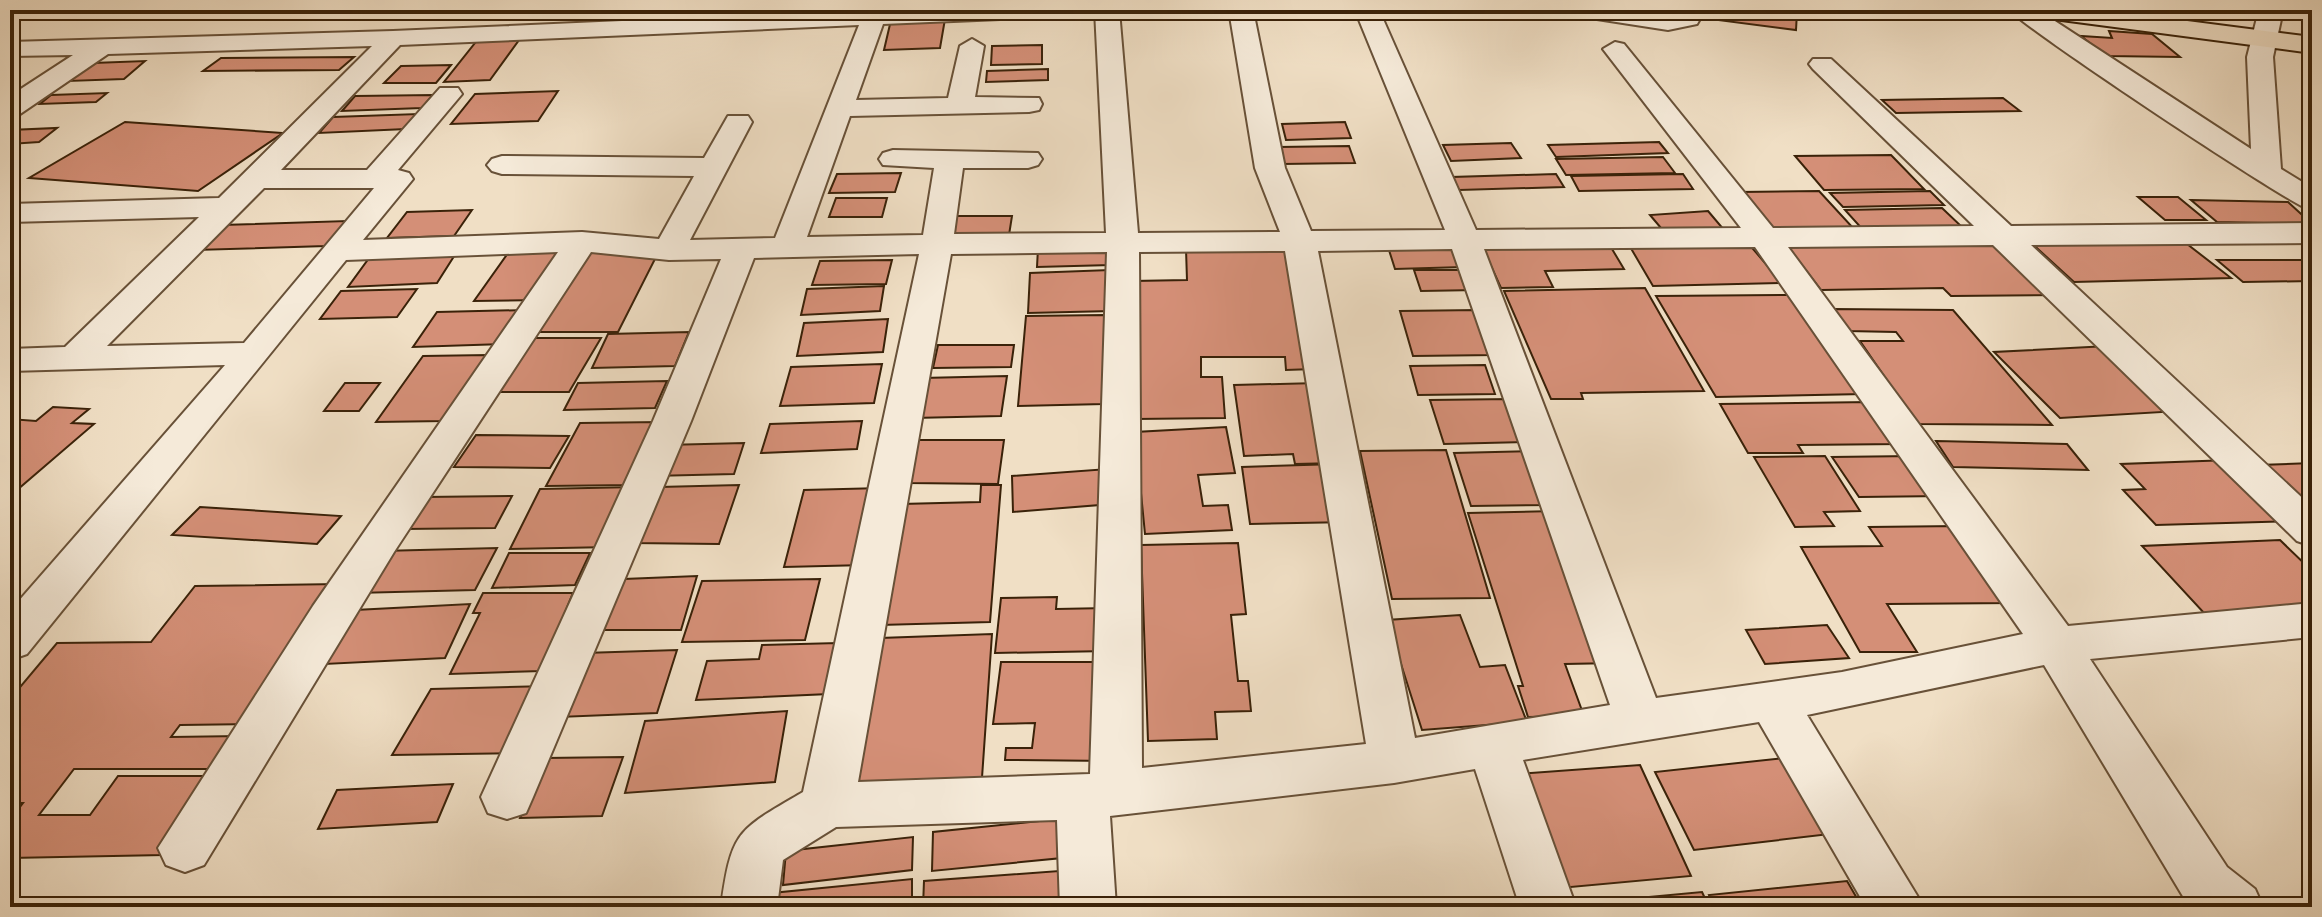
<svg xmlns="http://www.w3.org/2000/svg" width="2322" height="917" font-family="'IM FELL Great Primer',serif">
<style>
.building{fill:#d48f77;stroke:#3a2209;stroke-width:2}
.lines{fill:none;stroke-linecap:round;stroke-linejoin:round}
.street-casing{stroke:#685138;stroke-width:4}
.primary-casing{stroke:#3a2209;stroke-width:4}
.street{fill:#f5ead9;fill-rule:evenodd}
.primary{fill:#f0dfc5;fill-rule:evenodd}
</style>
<rect width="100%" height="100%" fill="#f0dfc5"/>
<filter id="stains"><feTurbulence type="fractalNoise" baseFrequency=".0025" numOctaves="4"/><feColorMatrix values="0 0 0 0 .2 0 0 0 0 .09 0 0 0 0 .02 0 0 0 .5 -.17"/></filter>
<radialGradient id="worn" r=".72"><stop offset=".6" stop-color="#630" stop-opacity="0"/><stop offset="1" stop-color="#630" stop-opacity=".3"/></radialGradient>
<g class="building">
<polygon points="565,10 726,10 560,17"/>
<polygon points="1712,10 1797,12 1796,30 1710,19"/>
<polygon points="945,19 940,48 884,50 891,20"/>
<polygon points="2109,31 2152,34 2180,57 2106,56 2081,36 2112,38"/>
<polygon points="522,36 490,80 444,82 479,38"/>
<polygon points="1042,45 1042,64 991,65 992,46"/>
<polygon points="354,57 339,70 203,71 221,58"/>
<polygon points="145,61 124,79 69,81 93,63"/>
<polygon points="451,65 436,83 384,83 401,66"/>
<polygon points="1048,69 1048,80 986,82 987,71"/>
<polygon points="558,91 538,121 451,124 475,94"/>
<polygon points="107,93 96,102 40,104 51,95"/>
<polygon points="433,95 422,108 342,111 355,96"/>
<polygon points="2003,98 2020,111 1896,113 1882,100"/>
<polygon points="418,114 406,129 319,133 333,117"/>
<polygon points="125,122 283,133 198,191 29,178"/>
<polygon points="1345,122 1351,138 1286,140 1282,124"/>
<polygon points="57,128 39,142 10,144 10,130"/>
<polygon points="1659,142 1668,153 1556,157 1548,145"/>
<polygon points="1511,143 1521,158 1451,161 1443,145"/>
<polygon points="1349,146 1355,163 1282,164 1279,147"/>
<polygon points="1891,155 1924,189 1824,190 1795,156"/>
<polygon points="1663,157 1675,173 1566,175 1556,159"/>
<polygon points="901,173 895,192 829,193 837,174"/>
<polygon points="1556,174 1564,187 1459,190 1452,177"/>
<polygon points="1683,174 1693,189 1579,191 1571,176"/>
<polygon points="1819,191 1854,229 1768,230 1740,192"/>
<polygon points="1930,191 1944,205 1843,207 1830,193"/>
<polygon points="2138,197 2178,197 2206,220 2165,220"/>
<polygon points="836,198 887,198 882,217 829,217"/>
<polygon points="2191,200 2288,202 2312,224 2217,222"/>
<polygon points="1942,208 1962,227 1864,231 1845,210"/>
<polygon points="472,210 454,236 387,238 407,212"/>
<polygon points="1708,211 1725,231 1666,234 1650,215"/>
<polygon points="953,216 1012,216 1009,235 949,236"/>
<polygon points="347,221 326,246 196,250 221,225"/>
<polygon points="2178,237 2231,278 2074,282 2028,240"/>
<polygon points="1748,243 1782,283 1653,286 1629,245"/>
<polygon points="2007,243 2060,295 1951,296 1943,288 1821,290 1788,247"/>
<polygon points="1481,244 1609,244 1624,269 1545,271 1553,287 1501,288"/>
<polygon points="1455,245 1464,267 1395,269 1388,247"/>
<polygon points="513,246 576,246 541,300 474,301"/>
<polygon points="1110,247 1111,265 1037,267 1038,248"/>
<polygon points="592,248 658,253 618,332 536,332"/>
<polygon points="1293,248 1313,369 1286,370 1285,357 1201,357 1201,377 1222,377 1225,418 1135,419 1133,281 1187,280 1186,249"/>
<polygon points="458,250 437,283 348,287 372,254"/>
<polygon points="892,260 886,284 812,285 820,261"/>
<polygon points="2217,260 2312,260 2312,281 2243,282"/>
<polygon points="1110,270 1112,311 1028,313 1030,273"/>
<polygon points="1414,270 1468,270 1477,290 1421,291"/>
<polygon points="884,286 880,311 801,315 807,289"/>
<polygon points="1645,288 1704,391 1581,393 1583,399 1551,399 1504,291"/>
<polygon points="417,289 397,317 320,319 341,291"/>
<polygon points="1790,295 1863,394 1716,397 1656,296"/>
<polygon points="1831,309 1953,310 2052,425 1917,424 1860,341 1903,341 1896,332 1847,331"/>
<polygon points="525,310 504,344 413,347 437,312"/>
<polygon points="1478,310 1495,355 1413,356 1400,311"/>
<polygon points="1105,315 1104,404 1018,406 1026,316"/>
<polygon points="888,319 883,352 797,356 804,323"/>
<polygon points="689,332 675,366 592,368 608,334"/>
<polygon points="530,338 601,338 569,392 497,392"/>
<polygon points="938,345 1014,345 1011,367 933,368"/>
<polygon points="2108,346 2180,411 2060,418 1994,352"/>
<polygon points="488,355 445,421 376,422 423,356"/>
<polygon points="882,364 874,403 780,406 791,367"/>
<polygon points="1485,365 1495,394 1418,395 1410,366"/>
<polygon points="1007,376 1001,416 913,418 922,378"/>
<polygon points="667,381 655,408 564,410 578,383"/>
<polygon points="345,383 380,383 359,411 324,411"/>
<polygon points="1318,383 1337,463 1295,464 1293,454 1244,456 1234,385"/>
<polygon points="1512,399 1529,442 1444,444 1430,400"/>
<polygon points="1871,402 1901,444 1798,445 1803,453 1748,453 1720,404"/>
<polygon points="53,407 89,409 72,423 94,424 10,496 10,419 36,421"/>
<polygon points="862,421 857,449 761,453 770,424"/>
<polygon points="660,422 633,485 546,486 580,423"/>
<polygon points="1226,427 1235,473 1198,475 1203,506 1228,505 1232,530 1145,534 1135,432"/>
<polygon points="476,435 569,436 550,468 454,467"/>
<polygon points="918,440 1004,440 998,484 908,483"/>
<polygon points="1936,441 2067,444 2088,470 1953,467"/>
<polygon points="744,443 734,474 652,476 665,445"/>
<polygon points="1446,450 1490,598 1392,599 1360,451"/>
<polygon points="1532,451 1552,505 1471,506 1454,453"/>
<polygon points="1825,456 1860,511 1824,512 1834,526 1795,527 1754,457"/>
<polygon points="1913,456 1943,496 1859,497 1832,457"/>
<polygon points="2230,460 2294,521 2156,525 2123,490 2145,489 2121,464"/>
<polygon points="2312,463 2312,503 2302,503 2260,465"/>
<polygon points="1337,464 1350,522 1250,524 1242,467"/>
<polygon points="1108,469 1112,504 1013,512 1012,476"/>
<polygon points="739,485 719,544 632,543 659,487"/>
<polygon points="981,485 1001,485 990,622 880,625 901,504 980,502"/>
<polygon points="636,487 611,547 510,549 540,489"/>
<polygon points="882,488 866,565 784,567 804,490"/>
<polygon points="512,496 495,528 404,529 424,497"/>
<polygon points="200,507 341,516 317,544 172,535"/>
<polygon points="1555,511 1615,663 1565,664 1584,716 1528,717 1518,686 1523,686 1468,513"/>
<polygon points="1959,526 2014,603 1887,604 1917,652 1860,652 1801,547 1882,546 1869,527"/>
<polygon points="2280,540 2312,571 2312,609 2204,613 2142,546"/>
<polygon points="1238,543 1246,614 1231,615 1238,681 1248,681 1251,711 1215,712 1217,739 1148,741 1141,545"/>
<polygon points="497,548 475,590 356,593 381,551"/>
<polygon points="509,553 590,553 575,585 492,588"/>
<polygon points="697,576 681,630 601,630 624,579"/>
<polygon points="820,579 805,640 682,642 702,581"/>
<polygon points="339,584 254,724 180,725 171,737 240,736 218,769 74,769 39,815 90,815 118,776 215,776 164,855 10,858 10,820 23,803 10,803 10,699 57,643 151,642 195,586"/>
<polygon points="483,593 573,593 541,671 450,674 480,613 473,613"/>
<polygon points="1057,597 1056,609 1108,608 1108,651 995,653 1001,598"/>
<polygon points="470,604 445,658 325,664 355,610"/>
<polygon points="1460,615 1480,667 1505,665 1527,722 1422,730 1387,620"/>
<polygon points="1827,625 1849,658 1765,664 1746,630"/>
<polygon points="992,634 981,792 855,798 880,638"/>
<polygon points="838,643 829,694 696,700 707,661 759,659 762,645"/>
<polygon points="677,650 657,713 559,717 584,653"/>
<polygon points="1001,662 1115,662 1111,761 1005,760 1006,748 1032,748 1035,723 993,724"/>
<polygon points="548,686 518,753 392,755 431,689"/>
<polygon points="787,711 775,782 625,793 645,721"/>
<polygon points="623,757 602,816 520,818 545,758"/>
<polygon points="1784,758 1830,834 1694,850 1655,772"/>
<polygon points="1640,765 1691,876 1560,888 1518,774"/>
<polygon points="453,784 437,822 318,829 337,790"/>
<polygon points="1059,819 1062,858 932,871 933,832"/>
<polygon points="913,837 912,870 783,885 786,851"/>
<polygon points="1059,871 1060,907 923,907 924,881"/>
<polygon points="912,879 912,907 770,907 772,893"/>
<polygon points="1847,881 1862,907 1715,907 1709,895"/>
<polygon points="1702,892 1709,907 1563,905"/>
</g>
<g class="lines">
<defs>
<g id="street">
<path d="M873 10H1058L1046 17 883 24 856 100 948 98 960 46 972 39 984 46 975 97 1039 98 1042 104 1039 110 1029 112 850 116 807 237 923 235 934 168 883 165 879 159 883 153 893 150 1038 153 1042 159 1038 165 1028 168H963L954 234 1106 233 1095 10H1119L1138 233 1280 232 1255 168 1229 10H1253L1285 168 1311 231 1445 230 1355 10H1379L1476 230 1741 228 1603 49 1615 42 1624 44 1773 228 1974 226 1813 69 1809 64 1813 59H1831L2011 226 2312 223V243L2031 245 2312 507V546L2297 541 1993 245 1788 247 2068 626 2312 603V637L2090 659 2227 867 2255 889 2263 907H2193L2187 903 2044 665 1807 715 1924 907H1866L1759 722 1523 760 1576 907H1520L1475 769 1394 783 1110 816 1116 907H1060L1057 820 836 827 783 860 777 907H721C732 829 737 831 803 792L919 254 754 258 691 421 533 797 526 813 507 819 488 813 481 797 653 421 721 259 669 260 591 252 394 552 204 865 185 872 166 865 158 848 313 606 558 252 346 260 27 654 10 660V611L225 365 10 371V349L65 347 199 217 10 222V204L219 198 372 46 108 54 20 114 10 116V96L73 55 10 56V42L393 31ZM859 25 775 238 690 240 752 122 748 116H728L704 158 502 156 492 159 487 165 492 171 502 174 694 176 659 239 582 232 363 240 413 179 409 173 398 170 462 94 458 88H440L367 170H281L400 45ZM264 188H374L244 343 107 346ZM1755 247 2023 634 1842 672 1656 698 1484 249ZM1452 249 1610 705 1415 738 1318 251ZM1285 251 1366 744 1142 768 1139 252ZM1107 252 1090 774 858 782 951 254Z"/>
<polygon points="1572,10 1630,10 1668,16 1681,10 1705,10 1697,24 1668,30 1584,17"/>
<path d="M2010 10H2038L2251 149 2247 57 2259 10H2283L2273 57 2281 169 2312 188V211C2292 206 2021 26 2010 10Z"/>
</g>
<polygon id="primary" points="2033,10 2102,10 2312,37 2312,53 2046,18"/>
</defs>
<use href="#street" class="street-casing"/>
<use href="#primary" class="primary-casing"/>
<use href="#street" class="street"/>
<use href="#primary" class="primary"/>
</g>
<rect width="2322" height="917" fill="none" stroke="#f0dfc5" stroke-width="40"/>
<rect x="12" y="12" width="2298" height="893" fill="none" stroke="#3a2209" stroke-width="4"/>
<rect x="20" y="20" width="2282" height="877" fill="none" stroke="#3a2209" stroke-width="2"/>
<rect width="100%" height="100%" filter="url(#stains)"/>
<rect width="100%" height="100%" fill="url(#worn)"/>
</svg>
